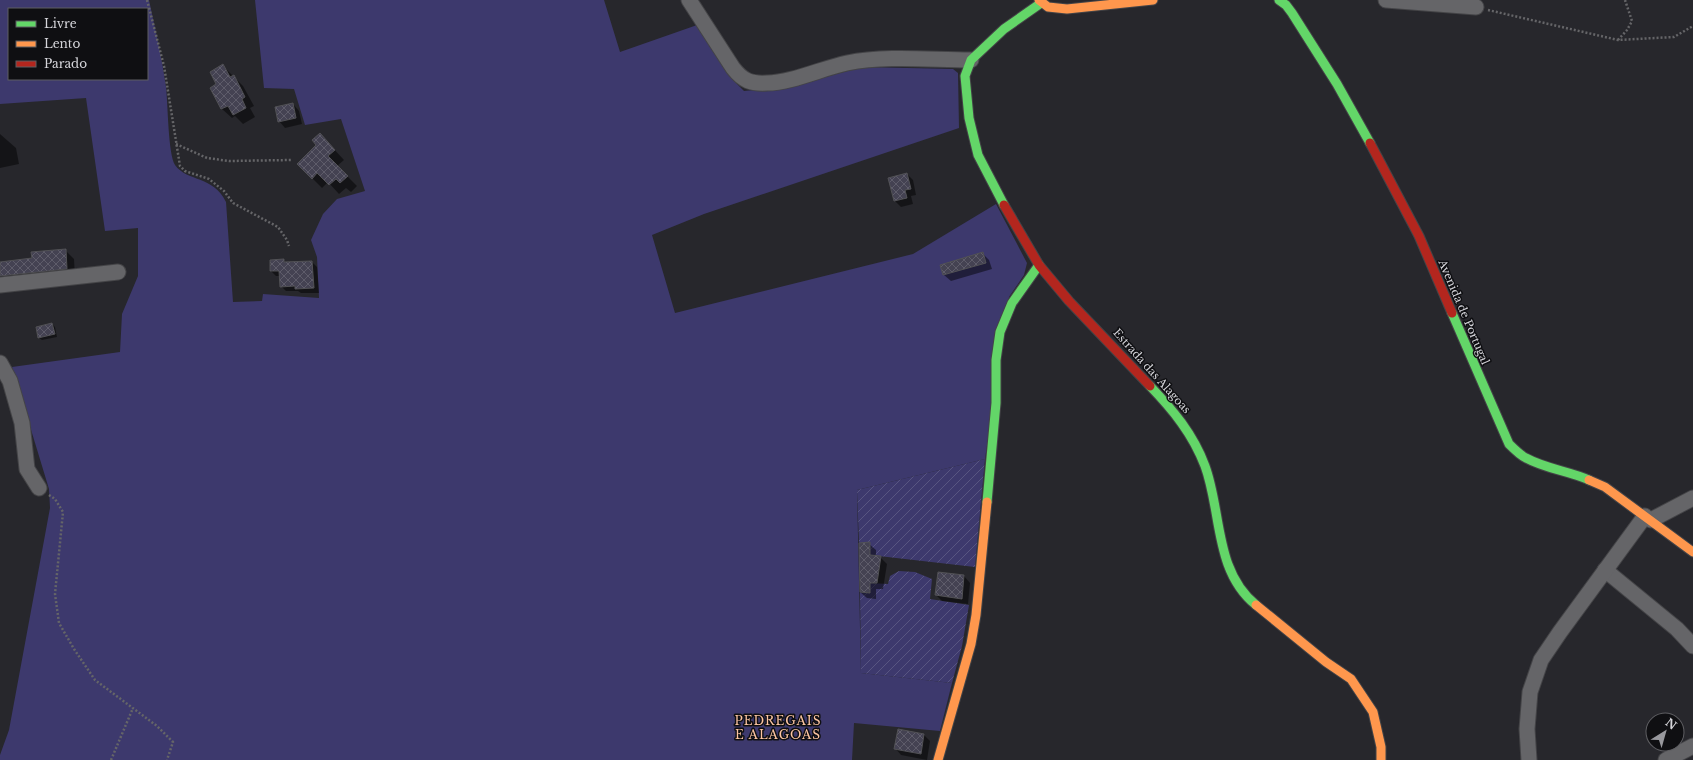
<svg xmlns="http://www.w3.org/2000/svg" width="1693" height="760" font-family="'Libre Baskerville',serif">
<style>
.grass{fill:#3d396d;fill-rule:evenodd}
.garden{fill:url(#garden-furrows)}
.shadow{fill:#0007}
.building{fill:url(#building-cross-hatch);stroke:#515155}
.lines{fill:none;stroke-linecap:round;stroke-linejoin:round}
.street-casing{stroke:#444447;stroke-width:17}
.fast-casing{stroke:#444447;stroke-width:11}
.slow-casing{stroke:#444447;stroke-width:11}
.jam-casing{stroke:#444447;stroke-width:11}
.path{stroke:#656568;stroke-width:2.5;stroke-dasharray:2 2;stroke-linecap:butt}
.street{stroke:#656568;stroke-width:15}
.fast{stroke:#63d668;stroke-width:9}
.slow{stroke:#ff974d;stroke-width:9}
.jam{stroke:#b3261e;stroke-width:9}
.labels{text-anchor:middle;stroke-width:3;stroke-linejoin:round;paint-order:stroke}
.street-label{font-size:11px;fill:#d5d5da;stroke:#0f0f12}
.neighbourhood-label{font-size:12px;letter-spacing:1px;fill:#fdc5a1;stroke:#0f0f12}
</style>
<defs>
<pattern id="garden-furrows" width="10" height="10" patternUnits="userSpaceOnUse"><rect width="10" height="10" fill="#3d396d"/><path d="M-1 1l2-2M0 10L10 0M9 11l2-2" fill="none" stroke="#585581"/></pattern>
<pattern id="building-cross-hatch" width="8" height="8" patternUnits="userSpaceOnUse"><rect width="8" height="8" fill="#444252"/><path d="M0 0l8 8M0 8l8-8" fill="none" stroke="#5e5c6a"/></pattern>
</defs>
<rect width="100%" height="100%" fill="#27272c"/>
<path class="grass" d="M0 0H149C155 29 162 58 166 87 168 104 168 154 175 165 187 182 213 175 226 202L233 302 262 301 263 294 319 298 317 257 311 240 323 214 337 199 365 191 341 119 305 125 294 89 264 88 255 0H604L620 52 700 24 736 83 744 91 792 86 862 67 953 69 958 73 959 128 704 214 652 235 675 313 913 254 996 204 1027 263 1024 275 1009 297 985 459 857 490 861 673 952 683 940 731 854 723 852 760H0V755L9 730 50 508 49 489 12 367 120 352 122 314 138 276V228L105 231 86 98 0 104ZM9 9H147V79H9Z"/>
<g class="garden">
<polygon points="985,459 975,567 870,555 870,543 859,543 857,490"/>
<polygon points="899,571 915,572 932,579 930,599 969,605 962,646 952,683 861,673 860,592 870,593 870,583 888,584 890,576"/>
</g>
<g class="shadow">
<polygon points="223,66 243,86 254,106 250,108 255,117 243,124 235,116 232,118 222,109 211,88 218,85"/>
<polygon points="293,104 299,111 302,124 285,128 279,121"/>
<polygon points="0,134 16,148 19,164 0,168"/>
<polygon points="320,134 344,160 337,166 357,186 351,192 346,188 339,194 328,182 322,188 298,164 318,145"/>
<polygon points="907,174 913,180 916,195 911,196 913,204 901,207 895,201"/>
<polygon points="65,250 74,259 75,277 0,287 0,263 33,259"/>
<polygon points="982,253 989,260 992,269 951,281 944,275 942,266"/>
<polygon points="283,260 286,263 312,262 317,267 319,293 301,293 298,291 286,291 281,286 280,276 276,276 271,271 271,261"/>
<polygon points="52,324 55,327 57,337 42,340 39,338"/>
<polygon points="869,544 876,550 876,557 880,557 887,564 883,589 876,589 876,599 867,598 860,592"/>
<polygon points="964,576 970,583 968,604 942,601 936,595"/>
<polygon points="898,730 924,735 930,741 927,760 901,755 895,748"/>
</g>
<g class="building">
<polygon points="223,64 230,77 234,75 245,97 242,99 246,108 233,115 228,106 221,109 210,88 216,84 210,72"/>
<polygon points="293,103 296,118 278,122 275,107"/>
<polygon points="320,133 335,150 328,156 348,176 340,183 336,179 329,185 317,173 312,179 297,164 316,145 312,140"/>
<polygon points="907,173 911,189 905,190 907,198 894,201 888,178"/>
<polygon points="66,249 67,269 0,276 0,262 32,258 31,252"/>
<polygon points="983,252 986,263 943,275 940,265"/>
<polygon points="284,259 284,262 312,261 314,288 295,289 295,286 280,287 279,271 270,271 270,260"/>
<polygon points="52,323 55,334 38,338 36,327"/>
<polygon points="870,542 870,555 881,556 877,583 870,583 870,593 860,592 859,543"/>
<polygon points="938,572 964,575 962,599 935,595"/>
<polygon points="898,729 924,734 921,754 894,749"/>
</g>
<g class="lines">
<defs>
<g id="street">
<path d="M689 0 733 68C743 81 751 84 767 83 791 83 823 68 847 63 887 55 931 60 971 60"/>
<polyline points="1386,0 1476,7"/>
<polyline points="0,285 118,272"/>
<polyline points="0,363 10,381 22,423 27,469 39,488"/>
<polyline points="1651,520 1693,498"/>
<polyline points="1605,570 1677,629 1693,646"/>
<polyline points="1529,760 1527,729 1530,692 1541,660 1560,632 1645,516"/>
<polyline points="1666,760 1693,746"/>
</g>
<g id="fast">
<polyline points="1279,0 1286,5 1292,13 1337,84 1370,143"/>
<polyline points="1004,205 978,155 969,118 965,76 971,60 1004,29 1041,3"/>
<path d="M1452 313 1509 444C1514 449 1520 455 1526 458 1546 469 1569 471 1589 480"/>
<path d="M1150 386C1173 410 1193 434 1205 466 1222 512 1214 571 1256 605"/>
<polyline points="987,502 996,403 996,360 1000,332 1012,303 1039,265"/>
</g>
<g id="slow">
<polyline points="1039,0 1048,7 1067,9 1153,0"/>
<polyline points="1589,480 1605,487 1693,552"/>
<polyline points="1256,605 1326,662 1351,679 1373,712 1381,747 1381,760"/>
<polyline points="938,760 971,644 976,615 987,502"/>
</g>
<g id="jam">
<polyline points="1370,143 1419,236 1452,313"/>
<polyline points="1004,205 1039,265 1069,301 1150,386"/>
</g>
</defs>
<use href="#street" class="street-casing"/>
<use href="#fast" class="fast-casing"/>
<use href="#slow" class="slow-casing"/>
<use href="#jam" class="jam-casing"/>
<g class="path">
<polyline points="147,0 164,66 180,166 185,171 209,179 224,191 233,203 278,227 287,240 289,246"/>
<polyline points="1488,10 1618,40 1674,37 1693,26"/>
<polyline points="1618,40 1627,30 1632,21 1625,0"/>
<polyline points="176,144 207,158 229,161 292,160"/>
<polyline points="49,495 55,499 63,512 55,594 59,623 74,649 95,680 157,726 173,742 167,760"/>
<polyline points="111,760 133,708"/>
</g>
<use href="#street" class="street"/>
<use href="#fast" class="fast"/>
<use href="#slow" class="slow"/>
<use href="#jam" class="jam"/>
</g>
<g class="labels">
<g class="street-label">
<text transform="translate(1464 312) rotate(67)" y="4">Avenida de Portugal</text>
<text transform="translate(1152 371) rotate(48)" y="4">Estrada das Alagoas</text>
</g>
<g class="neighbourhood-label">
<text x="778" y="725">PEDREGAIS<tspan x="778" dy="14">E ALAGOAS</tspan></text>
</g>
</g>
<rect x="8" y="8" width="140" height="72" fill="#0f0f12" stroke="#5e5e62"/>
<rect x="16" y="21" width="20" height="6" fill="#63d668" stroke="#5e5e62"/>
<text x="44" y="28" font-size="12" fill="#d5d5da">Livre</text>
<rect x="16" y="41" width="20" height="6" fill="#ff974d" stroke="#5e5e62"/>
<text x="44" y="48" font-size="12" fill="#d5d5da">Lento</text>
<rect x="16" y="61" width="20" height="6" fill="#b3261e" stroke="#5e5e62"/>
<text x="44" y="68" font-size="12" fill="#d5d5da">Parado</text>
<g transform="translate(1665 732) rotate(37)"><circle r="19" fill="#0f0f12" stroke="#5e5e62"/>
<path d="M0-3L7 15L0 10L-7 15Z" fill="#98989d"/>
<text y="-6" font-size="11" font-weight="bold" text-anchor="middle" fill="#d5d5da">N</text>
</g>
</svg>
